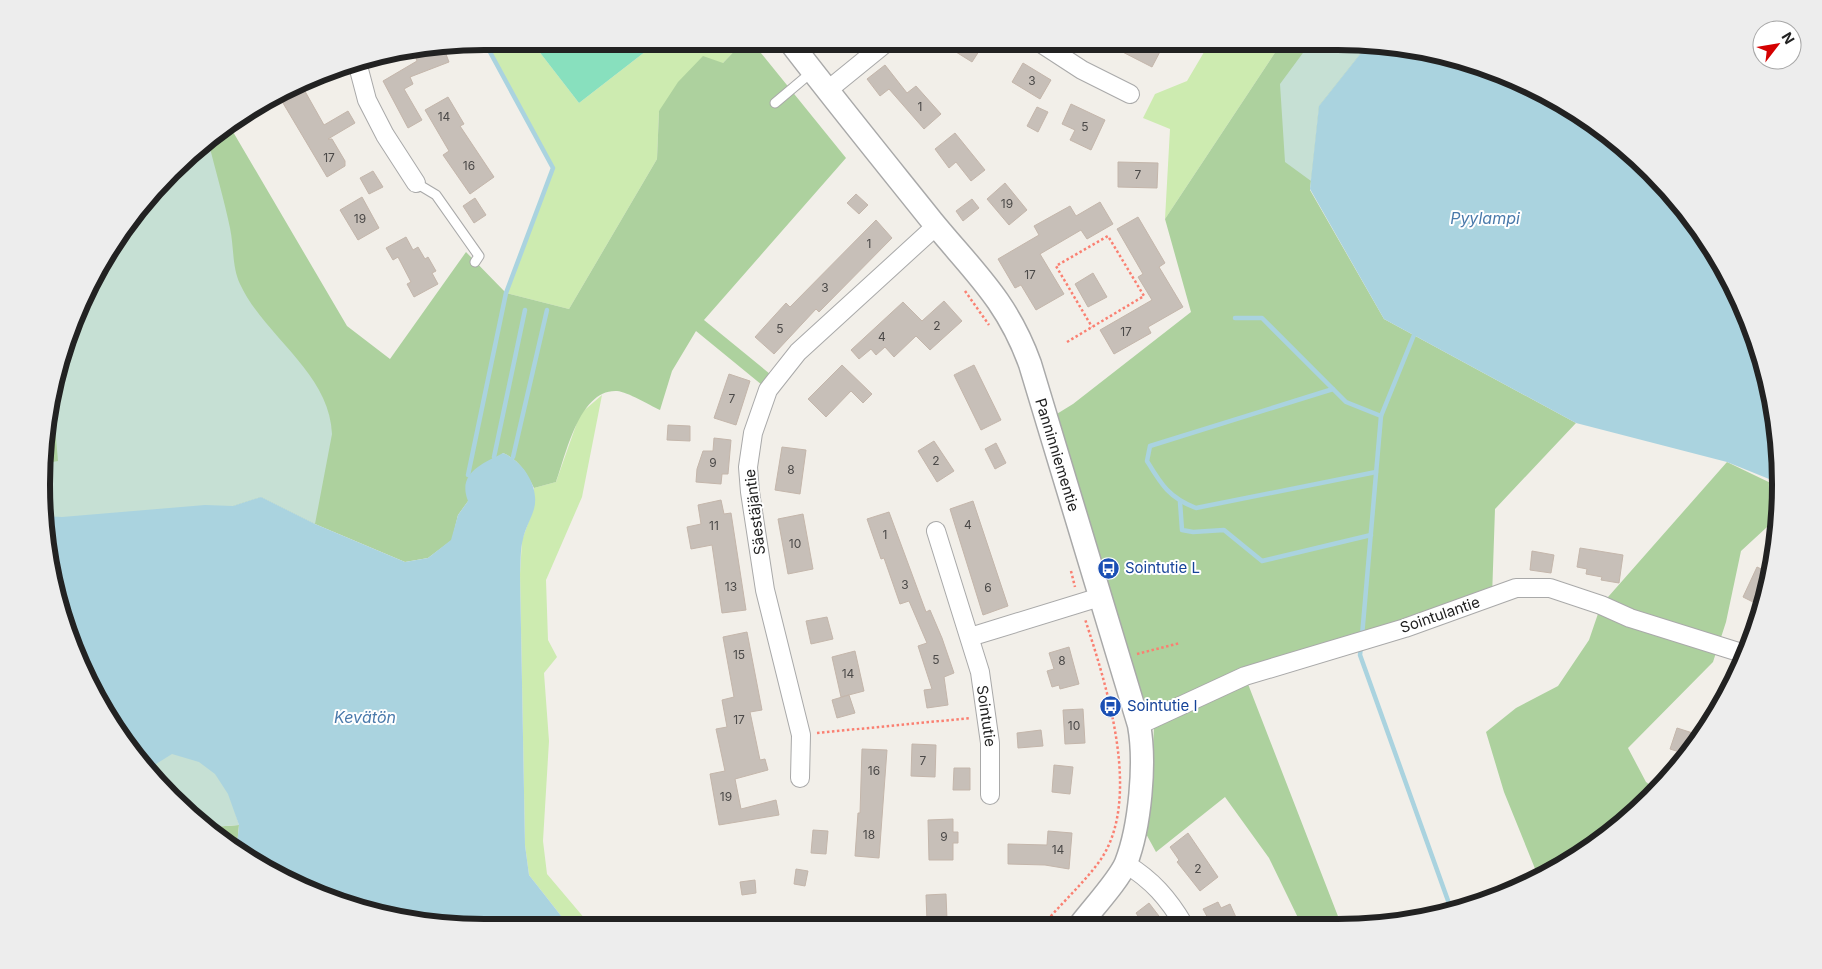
<svg xmlns="http://www.w3.org/2000/svg" width="1822" height="969" font-family="Inter,sans-serif">
<style>
.grass{fill:#cdebb0}
.forest{fill:#add19e}
.wetland{fill:#c6e0d4}
.pitch{fill:#88e0be}
.water{fill:#aad3df}
.lines{fill:none;stroke-linecap:round;stroke-linejoin:round}
.stream{stroke:#aad3df;stroke-width:4.5}
.building{fill:#c7bfb8;stroke:#c4b6ab}
.service-casing{stroke:#a9a9a9;stroke-width:11}
.minor-casing{stroke:#a9a9a9;stroke-width:20}
.tertiary-casing{stroke:#a9a9a9;stroke-width:25}
.path{stroke:#fa8072;stroke-width:2.5;stroke-dasharray:2.5 2.5;stroke-linecap:butt}
.service{stroke:#fff;stroke-width:9}
.minor{stroke:#fff;stroke-width:18}
.tertiary{stroke:#fff;stroke-width:22}
.labels{text-anchor:middle;stroke-width:4;stroke-linejoin:round;paint-order:stroke}
.number-label{font-size:12px;fill:#4b4948}
.street-label{font-size:15px;fill:#222;stroke:#fff}
.transit-label{font-size:15px;fill:#164399;stroke:#fff;text-anchor:start}
.water-label{font-size:16px;font-style:italic;fill:#4a7aab;stroke:#fff}
.rim{fill:none;stroke:#222;stroke-width:6}
</style>
<rect width="100%" height="100%" fill="#f2efe9"/>
<g class="grass">
<polygon points="484,41 531,41 579,103 659,41 743,42 723,63 659,111 657,159 569,309 506,293 553,168"/>
<polygon points="1210,42 1282,42 1165,219 1170,129 1143,118 1155,94 1187,81"/>
<polygon points="602,395 582,497 546,580 548,640 557,657 544,673 549,741 543,841 547,874 591,926 569,926 529,875 525,845 520,574 522,540 534,507 534,488 556,482 580,414"/>
</g>
<g class="forest">
<path d="M743 42H752L846 158 704 320 770 374 762 385 696 331 672 371 660 410C649 405 628 392 617 391 579 389 566 455 556 482L534 488C526 472 519 460 503 453L458 515 452 540 428 558 405 562 315 524 261 497 233 506 42 514 56 370 116 238 214 133 229 125 347 326 390 359 466 252 506 293 569 309 657 159 659 111 678 82 703 56 723 63Z"/>
<polygon points="1282,42 1369,43 1319,106 1310,190 1384,319 1576,423 1495,509 1492,597 1245,676 1139,725 1047,420 1073,404 1191,312 1165,219"/>
<polygon points="1727,462 1779,487 1779,516 1741,551 1726,622 1713,662 1628,748 1646,782 1657,790 1607,836 1538,876 1504,792 1486,732 1516,708 1558,686 1589,640 1601,605"/>
<polygon points="1248,684 1341,924 1301,924 1269,858 1225,797 1156,852 1145,832 1151,789 1154,727"/>
<polygon points="239,825 237,845 212,827"/>
</g>
<g class="wetland">
<polygon points="1311,42 1369,43 1319,106 1311,181 1285,162 1280,84"/>
<path d="M208 140C215 169 224 199 230 228 234 247 232 267 240 284 264 336 330 373 332 434L315 524 261 497 233 506 49 544 42 514 47 463 58 461 53 404 56 370 116 238Z"/>
<polygon points="130,748 219,758 239,825 212,827 171,798"/>
</g>
<polygon class="pitch" points="531,41 659,41 579,103"/>
<g class="water">
<polygon points="1369,43 1452,56 1534,87 1608,133 1671,192 1722,263 1757,342 1777,427 1779,483 1727,462 1576,423 1384,319 1310,189 1319,106"/>
<path d="M503 453C523 461 540 487 534 509 531 519 525 529 523 539 520 549 521 563 520 574L525 845 529 875 569 926 456 927 370 913 288 882 237 845 239 825 228 794 215 774 199 762 172 754 148 769 116 731 75 654 43 516 62 517 205 505 233 506 261 497 315 524 405 562 428 558 451 540 458 515 468 501C457 473 482 464 503 453Z"/>
</g>
<g class="lines">
<g class="stream">
<polyline points="1235,318 1262,318 1346,402 1381,416"/>
<path d="M1333 389 1150 446 1147 461C1161 484 1169 498 1196 508L1376 472"/>
<polyline points="494,457 525,310"/>
<polyline points="513,457 547,310"/>
<polyline points="468,475 506,293 553,168 484,41"/>
<polyline points="1180,502 1182,530 1193,532 1224,530 1262,561 1371,535"/>
<polyline points="1362,636 1381,416 1414,335"/>
<polyline points="1361,646 1360,655 1451,909"/>
</g>
</g>
<g class="building">
<polygon points="940,42 985,42 972,62"/>
<polygon points="1103,42 1165,42 1152,67"/>
<polygon points="444,49 449,62 410,77 413,84 404,89 422,120 408,128 383,81 417,61 414,53 435,50 436,52"/>
<polygon points="1023,63 1051,80 1040,99 1012,82"/>
<polygon points="885,65 907,93 916,86 941,114 924,129 889,89 880,96 867,79"/>
<polygon points="302,86 324,125 348,111 355,123 328,139 332,139 345,161 345,166 327,177 280,98"/>
<polygon points="448,97 464,124 460,126 494,177 470,194 443,155 449,151 425,110"/>
<polygon points="1071,104 1105,120 1091,150 1070,140 1075,130 1062,124"/>
<polygon points="1037,107 1048,112 1038,132 1027,126"/>
<polygon points="955,133 985,170 971,181 956,162 949,168 935,149"/>
<polygon points="1118,162 1158,163 1157,188 1118,187"/>
<polygon points="373,171 383,187 369,194 360,178"/>
<polygon points="1005,183 1027,210 1009,225 987,199"/>
<polygon points="856,194 868,205 859,214 847,203"/>
<polygon points="362,197 379,228 358,240 340,210"/>
<polygon points="475,198 486,215 474,223 463,206"/>
<polygon points="972,199 979,208 963,221 956,211"/>
<polygon points="1100,202 1113,224 1087,239 1081,230 1040,254 1064,294 1036,310 1021,285 1015,288 998,259 1039,235 1034,226 1070,206 1076,216"/>
<polygon points="1138,217 1165,263 1159,267 1183,307 1148,327 1151,333 1114,354 1100,330 1152,300 1138,277 1143,274 1117,229"/>
<polygon points="876,220 892,238 819,312 816,309 774,354 755,337 786,303 790,307"/>
<polygon points="406,237 413,250 418,247 425,259 428,257 436,271 432,273 438,284 414,297 407,284 411,282 398,257 393,260 386,248"/>
<polygon points="1093,273 1107,297 1088,307 1075,284"/>
<polygon points="944,301 962,321 930,350 916,336 894,357 885,347 876,355 871,349 859,359 851,350 903,302 922,321"/>
<polygon points="842,365 872,394 863,403 851,391 826,417 808,399"/>
<polygon points="974,365 1001,420 981,430 954,375"/>
<polygon points="729,374 750,381 736,425 714,418"/>
<polygon points="668,425 690,426 690,441 667,440"/>
<polygon points="714,438 731,440 728,474 722,474 721,484 696,482 697,469 703,451 713,451"/>
<polygon points="934,441 954,471 937,482 918,451"/>
<polygon points="996,443 1006,463 995,469 985,449"/>
<polygon points="782,447 806,450 800,494 775,490"/>
<polygon points="721,500 724,514 731,513 746,610 722,613 712,545 691,549 687,527 701,524 698,505"/>
<polygon points="973,501 1008,606 983,615 950,509"/>
<polygon points="889,512 926,612 930,610 942,638 954,673 944,677 948,705 927,708 924,690 932,689 918,646 927,643 909,601 900,604 884,558 881,559 867,519"/>
<polygon points="803,514 813,569 788,574 778,519"/>
<polygon points="1580,548 1623,555 1619,583 1601,580 1602,577 1586,574 1587,569 1577,567"/>
<polygon points="1532,551 1554,555 1551,573 1530,570"/>
<polygon points="1757,567 1770,573 1763,607 1743,597"/>
<polygon points="827,617 833,639 811,644 806,621"/>
<polygon points="747,632 762,710 750,712 760,760 765,759 768,770 735,779 741,809 776,800 779,815 719,825 710,774 725,771 716,729 727,727 722,700 734,697 723,637"/>
<polygon points="1069,647 1079,684 1060,689 1059,685 1052,687 1047,671 1054,669 1049,653"/>
<polygon points="855,651 864,691 841,697 832,657"/>
<polygon points="849,695 855,713 837,718 832,700"/>
<polygon points="1083,709 1085,743 1065,744 1063,710"/>
<polygon points="1677,728 1699,735 1686,754 1670,749"/>
<polygon points="1041,730 1043,746 1018,748 1017,733"/>
<polygon points="912,744 936,745 935,777 911,776"/>
<polygon points="862,749 887,750 879,858 855,856 858,813 860,813"/>
<polygon points="1054,765 1073,767 1070,794 1052,792"/>
<polygon points="954,768 970,768 970,790 953,790"/>
<polygon points="953,819 953,832 958,832 958,843 953,843 953,860 929,860 928,820"/>
<polygon points="813,830 828,831 826,854 811,853"/>
<polygon points="1048,831 1072,833 1069,869 1045,865 1008,864 1008,844 1047,845"/>
<polygon points="1188,833 1218,877 1200,891 1177,862 1179,860 1170,847"/>
<polygon points="796,869 808,871 805,886 794,884"/>
<polygon points="755,880 756,893 742,895 740,882"/>
<polygon points="946,894 947,920 927,921 926,895"/>
<polygon points="1218,902 1221,908 1230,904 1239,924 1211,924 1203,909"/>
<polygon points="1149,903 1162,920 1156,925 1144,925 1136,913"/>
</g>
<g class="lines">
<defs>
<g id="service">
<polyline points="775,103 813,71"/>
<polyline points="416,183 436,195 479,256 475,262"/>
</g>
<g id="minor">
<polyline points="1039,42 1082,70 1130,94"/>
<polyline points="357,62 367,100 385,135 416,183"/>
<polyline points="828,90 887,42"/>
<polyline points="936,531 980,672 990,743 990,795"/>
<polyline points="970,637 1100,597"/>
<polyline points="1139,725 1245,676 1405,628 1516,588 1550,588 1601,605 1630,618 1745,654"/>
<polyline points="800,778 801,735 765,590 750,492 748,467 753,433 768,390 798,352 936,226"/>
<path d="M1126 864C1152 880 1168 898 1184 925"/>
</g>
<path id="tertiary" d="M790 42C836 102 884 161 932 221 973 271 1007 300 1030 364L1139 725C1146 763 1140 827 1126 863 1119 880 1092 909 1080 925"/>
</defs>
<use href="#service" class="service-casing"/>
<use href="#minor" class="minor-casing"/>
<use href="#tertiary" class="tertiary-casing"/>
<g class="path">
<polyline points="768,42 772,47"/>
<polyline points="965,291 989,325"/>
<polyline points="1067,342 1144,296 1108,236 1056,266 1092,327"/>
<polyline points="1071,571 1075,587"/>
<polyline points="1137,654 1180,643"/>
<polyline points="817,733 971,718"/>
<path d="M1046 925 1051 916C1067 898 1085 881 1099 862 1144 800 1106 684 1085 619"/>
</g>
<use href="#service" class="service"/>
<use href="#minor" class="minor"/>
<use href="#tertiary" class="tertiary"/>
</g>
<defs>
<symbol id="bus-disc" viewBox="-11 -11 22 22"><circle r="9.5" fill="#1a4fb4" stroke="#fff"/><path d="M-5-6H5V4H4V6H2V4H-2V6H-4V4H-5ZM-3.5-4V0h7V-4ZM-3.5 1.2v1.5H-2V1.2ZM2 1.2v1.5H3.5V1.2Z" fill="#fff"/></symbol>
</defs>
<g fill-rule="evenodd">
<use href="#bus-disc" x="1096" y="556" width="25" height="25"/>
<use href="#bus-disc" x="1098" y="694" width="25" height="25"/>
</g>
<g class="labels">
<g class="number-label">
<text x="1032" y="85">3</text>
<text x="920" y="111">1</text>
<text x="444" y="121">14</text>
<text x="1085" y="131">5</text>
<text x="329" y="162">17</text>
<text x="469" y="170">16</text>
<text x="1138" y="179">7</text>
<text x="1007" y="208">19</text>
<text x="360" y="223">19</text>
<text x="869" y="248">1</text>
<text x="1030" y="279">17</text>
<text x="825" y="292">3</text>
<text x="937" y="330">2</text>
<text x="780" y="333">5</text>
<text x="1126" y="336">17</text>
<text x="882" y="341">4</text>
<text x="732" y="403">7</text>
<text x="936" y="465">2</text>
<text x="713" y="467">9</text>
<text x="791" y="474">8</text>
<text x="968" y="529">4</text>
<text x="714" y="530">11</text>
<text x="885" y="539">1</text>
<text x="795" y="548">10</text>
<text x="905" y="589">3</text>
<text x="731" y="591">13</text>
<text x="988" y="592">6</text>
<text x="739" y="659">15</text>
<text x="936" y="664">5</text>
<text x="1062" y="665">8</text>
<text x="848" y="678">14</text>
<text x="739" y="724">17</text>
<text x="1074" y="730">10</text>
<text x="923" y="765">7</text>
<text x="874" y="775">16</text>
<text x="726" y="801">19</text>
<text x="869" y="839">18</text>
<text x="944" y="841">9</text>
<text x="1058" y="854">14</text>
<text x="1198" y="873">2</text>
</g>
<g class="street-label">
<text transform="translate(1057 455) rotate(73)" y="5">Panninniementie</text>
<text transform="translate(755 512) rotate(-97)" y="5">Säestäjäntie</text>
<text transform="translate(1440 615) rotate(-19)" y="5">Sointulantie</text>
<text transform="translate(986 716) rotate(82)" y="5">Sointutie</text>
</g>
<g class="transit-label">
<text x="1125" y="573">Sointutie L</text>
<text x="1127" y="711">Sointutie I</text>
</g>
<g class="water-label">
<text x="1485" y="224">Pyylampi</text>
<text x="365" y="723">Kevätön</text>
</g>
</g>
<path d="M0 0H1822V969H0ZM484 50H1338A434 434 0 0 1 1772 484V485A434 434 0 0 1 1338 919H484A434 434 0 0 1 50 485V484A434 434 0 0 1 484 50Z" fill="#ededed" fill-rule="evenodd"/>
<path class="rim" d="M484 50H1338A434 434 0 0 1 1772 484V485A434 434 0 0 1 1338 919H484A434 434 0 0 1 50 485V484A434 434 0 0 1 484 50Z"/>
<g transform="translate(1777 45) rotate(59)"><circle r="24" fill="#ffffff" stroke="#a7a7a7"/>
<path d="M0-4L9 19L0 12L-9 19Z" fill="#d40000"/>
<text y="-8" font-size="14" font-weight="bold" text-anchor="middle" fill="#222222">N</text>
</g>
</svg>
